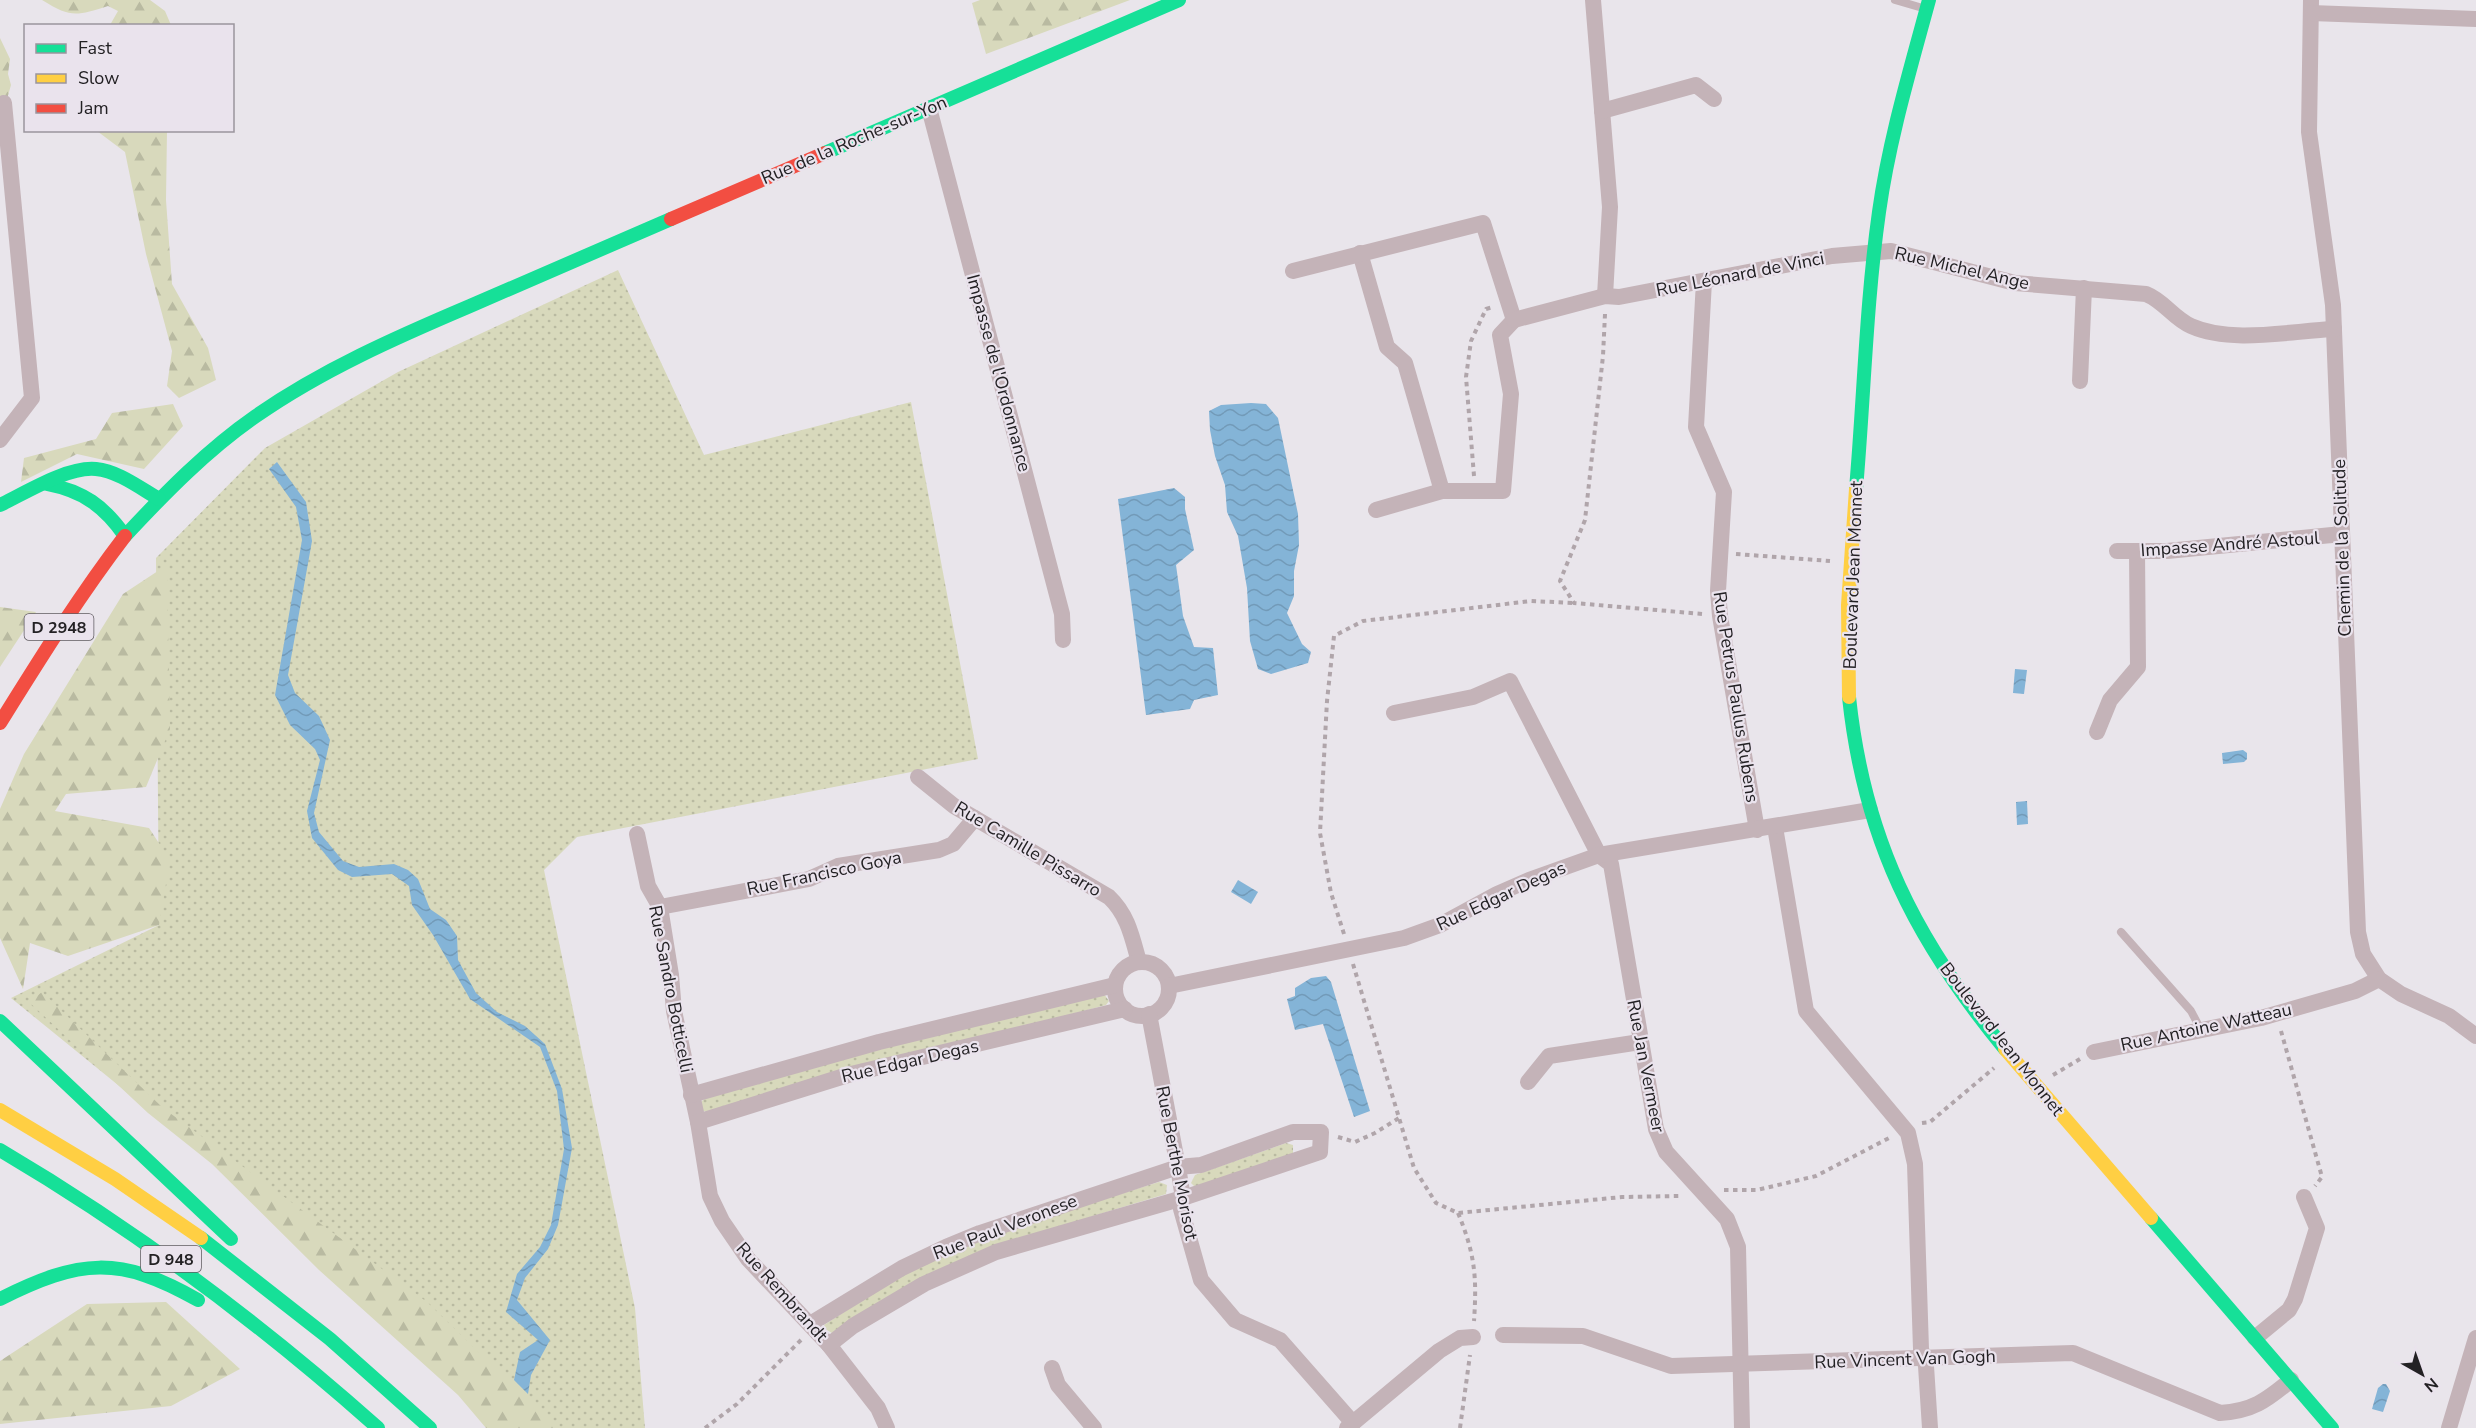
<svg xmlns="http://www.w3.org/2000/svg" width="2476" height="1428" font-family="'Nunito Sans',sans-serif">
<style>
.grass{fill:url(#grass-dots)}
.forest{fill:url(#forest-firs)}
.water{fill:url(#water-waves)}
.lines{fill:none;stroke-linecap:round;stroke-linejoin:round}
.path{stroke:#b0a5aa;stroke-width:4;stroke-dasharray:4.5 4.5;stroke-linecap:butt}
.lane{stroke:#c4b3b8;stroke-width:8}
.street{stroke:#c4b3b8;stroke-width:16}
.fast{stroke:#16e098;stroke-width:14}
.slow{stroke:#ffcf43;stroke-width:14}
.jam{stroke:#f24e42;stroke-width:14}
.labels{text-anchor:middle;stroke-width:4.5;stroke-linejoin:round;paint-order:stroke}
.shield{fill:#eae3ed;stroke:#5f5b60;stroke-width:1.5}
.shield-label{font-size:16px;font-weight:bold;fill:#232124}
.street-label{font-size:18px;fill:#232124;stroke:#eae3ed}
</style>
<defs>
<pattern id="grass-dots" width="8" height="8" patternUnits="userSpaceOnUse" patternTransform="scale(1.5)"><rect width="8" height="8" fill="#d8d9bc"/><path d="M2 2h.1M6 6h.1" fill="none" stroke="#b9baa1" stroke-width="1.8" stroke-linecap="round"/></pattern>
<pattern id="forest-firs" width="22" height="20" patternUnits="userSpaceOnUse" patternTransform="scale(1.5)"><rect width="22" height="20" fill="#d8d9bc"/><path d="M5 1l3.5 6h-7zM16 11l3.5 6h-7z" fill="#b9baa1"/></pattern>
<pattern id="water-waves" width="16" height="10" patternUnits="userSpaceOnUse" patternTransform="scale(1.5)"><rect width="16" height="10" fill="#84b4d7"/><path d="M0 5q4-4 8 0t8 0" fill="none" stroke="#729ab8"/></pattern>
</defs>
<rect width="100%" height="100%" fill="#e9e5eb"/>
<g class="grass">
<polygon points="618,270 704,455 911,402 978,759 577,837 544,870 635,1308 645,1428 540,1428 11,998 159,925 156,558 265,448 398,372"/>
<polygon points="1104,994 1109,1001 1106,1005 708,1112 703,1111 701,1102 704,1099 854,1055"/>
<polygon points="1286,1143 1293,1145 1293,1154 1196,1188 1191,1183 1195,1175"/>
<polygon points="1159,1182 1167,1185 1166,1194 1090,1217 832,1333 825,1329 824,1325 915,1266 983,1236"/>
</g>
<g class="forest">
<path d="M42 0H150L165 11 171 25H110L118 11 108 6C76 16 71 18 42 0Z"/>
<polygon points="980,0 1130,0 986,54 972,3"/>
<polygon points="0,38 10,59 8,74 11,85 7,99 0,101"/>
<polygon points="97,131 167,131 166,200 172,284 208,348 216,380 179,398 167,386 172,351 146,254 125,152"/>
<polygon points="173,404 183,426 144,469 77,454 21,482 24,458 96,439 112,413"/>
<polygon points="167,565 170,729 146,787 66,794 55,811 149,828 170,860 159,925 68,956 30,943 23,989 0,938 0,809 24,754 123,594"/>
<polygon points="0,607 36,612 0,667"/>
<polygon points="42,992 163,1108 427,1302 557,1428 486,1428 458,1395 319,1270 212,1164 148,1113 29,1002"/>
<polygon points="166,1302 240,1369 171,1406 0,1424 0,1361 87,1304"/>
</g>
<g class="water">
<polygon points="1251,403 1266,404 1278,418 1298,514 1299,545 1294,571 1294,596 1287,613 1302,644 1311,652 1308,663 1271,674 1258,669 1250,641 1247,588 1238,536 1227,512 1225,485 1215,456 1210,430 1209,411 1221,405"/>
<polygon points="277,462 306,502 312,541 288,675 295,693 319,716 330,740 314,813 319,832 343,861 359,867 394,864 408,870 418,879 430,909 446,920 457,936 458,960 476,993 497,1012 525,1026 545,1044 562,1089 572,1148 558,1225 548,1249 525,1278 517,1300 550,1340 531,1375 528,1394 514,1380 520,1352 538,1340 506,1312 517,1274 540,1247 551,1225 564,1149 557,1091 540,1047 470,999 433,935 412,905 409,886 392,874 352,877 338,870 312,838 307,811 320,760 315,749 290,725 275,695 302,540 296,507 269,469"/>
<polygon points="1174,488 1185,497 1185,509 1194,550 1176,565 1183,616 1194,647 1213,648 1218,695 1194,700 1190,709 1146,715 1118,499"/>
<polygon points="2015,669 2027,670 2024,694 2013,693"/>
<polygon points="2243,750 2247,753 2247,759 2244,762 2223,764 2222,753"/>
<polygon points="2027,801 2028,824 2017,825 2016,802"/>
<polygon points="1238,880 1258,892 1251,904 1231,892"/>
<polygon points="1326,976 1331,982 1370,1111 1354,1117 1323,1024 1295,1030 1287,999 1295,996 1295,988 1311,978"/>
<polygon points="2383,1384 2386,1384 2390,1391 2383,1412 2372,1409 2378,1388"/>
</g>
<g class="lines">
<g class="path">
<polyline points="1605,314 1603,356 1585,520 1560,581 1574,603 1703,614"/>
<polyline points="1474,476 1466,377 1471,341 1486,309 1493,307"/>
<polyline points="1736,554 1830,561"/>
<polyline points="1344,934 1331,893 1320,833 1327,701 1334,636 1363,621 1531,601 1574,603"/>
<polyline points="1353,964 1414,1168 1436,1203 1458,1213 1622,1197 1681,1196"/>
<polyline points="2281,1031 2322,1177 2315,1186"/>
<polyline points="2053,1075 2080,1059"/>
<polyline points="1922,1123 1930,1122 1994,1068"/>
<polyline points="1338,1137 1355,1142 1375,1133 1399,1118"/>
<polyline points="1724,1190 1757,1190 1816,1176 1891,1137"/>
<path d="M1458 1213C1475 1254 1477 1277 1474 1321"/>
<polyline points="705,1428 737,1404 802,1339"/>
<polyline points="1460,1428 1470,1355"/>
</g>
<g class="lane">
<polyline points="1895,0 1926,9"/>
<polyline points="2121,932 2191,1011 2201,1030"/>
</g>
<g class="street">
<polyline points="1593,0 1610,207 1605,296"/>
<polyline points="2311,0 2309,132 2333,305 2358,932 2363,954 2379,979 2401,994 2449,1016 2476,1036"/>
<polyline points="2311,13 2476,19"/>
<polyline points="929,108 1062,614 1063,640"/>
<polyline points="1602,111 1696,85 1714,99"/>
<polyline points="1360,253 1387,347 1405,363 1442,491 1376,510"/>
<polyline points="1293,271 1483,223 1514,320 1500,335 1511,394 1503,491 1442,491"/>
<polyline points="1704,281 1696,427 1724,492 1718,591 1720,616 1757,830"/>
<path d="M1514 320 1605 296 1619 297 1832 256 1891 251 2015 283 2146 294C2164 301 2173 318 2191 326 2231 344 2290 331 2334 329"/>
<polyline points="2080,381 2084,288"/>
<polyline points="0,440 32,398 4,103"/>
<polyline points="2117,551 2167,551 2342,534"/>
<polyline points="1394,713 1473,697 1510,681 1599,855 1611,864 1656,1129 1666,1152 1727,1219 1738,1247 1742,1428"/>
<polyline points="2097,732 2110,700 2138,667 2137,551"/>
<path d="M918 777 954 806 1109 897C1128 915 1132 937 1139 962"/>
<polyline points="1775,827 1806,1011 1908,1133 1915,1164 1921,1349 1926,1366 1930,1428"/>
<polyline points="637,834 648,886 660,907 671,975 674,1011 698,1122 710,1196 722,1221 748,1259 829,1345 878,1408 887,1428"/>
<polyline points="660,907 809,879 838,866 939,850 953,844 975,818"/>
<circle cx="1142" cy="989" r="27"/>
<polyline points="1169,986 1404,938 1440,925 1497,894 1529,880 1599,855 1870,810"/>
<polyline points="1149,1014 1178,1167 1183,1198 1181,1209 1201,1280 1235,1320 1280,1340 1353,1423"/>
<polyline points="2094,1052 2261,1018 2355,991 2379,979"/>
<polyline points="1528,1082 1549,1056 1640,1042"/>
<polyline points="691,1095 879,1042 1115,985"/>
<polyline points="698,1122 851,1074 1125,1009"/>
<polyline points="810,1324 902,1268 946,1247 980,1233 1178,1167 1201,1165 1293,1132 1321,1132 1320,1152 1183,1198 996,1252 924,1284 853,1326 829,1345"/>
<path d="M1503 1335 1583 1336 1671 1366 2073 1353 2220 1413C2252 1411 2266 1401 2291 1380"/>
<polyline points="2255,1338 2289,1310 2295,1299 2317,1228 2304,1197"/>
<polyline points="1052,1368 1058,1385 1094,1428"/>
<polyline points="1347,1428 1439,1351 1460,1338 1473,1337"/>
<polyline points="2449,1428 2476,1338"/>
</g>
<g class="fast">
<polyline points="825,153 1179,0"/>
<path d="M47 484C83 491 104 506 125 536 165 493 207 450 256 416 322 370 397 337 470 306 537 277 604 248 671 219"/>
<path d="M1856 489C1864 397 1866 304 1879 212 1889 140 1910 70 1929 0"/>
<path d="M0 505C25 493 68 466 96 469 118 471 140 488 159 499"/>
<path d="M1849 697C1864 839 1915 940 2005 1049"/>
<polyline points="0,1021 231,1239"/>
<path d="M0 1150C136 1230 260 1323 378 1428"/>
<polyline points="2151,1218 2332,1428"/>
<polyline points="201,1238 330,1339 430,1428"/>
<path d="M0 1299C80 1259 119 1255 198 1300"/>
</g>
<g class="slow">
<polyline points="1849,697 1848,605 1856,489"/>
<polyline points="2005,1049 2151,1218"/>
<polyline points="0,1110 115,1179 201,1238"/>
</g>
<g class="jam">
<polyline points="671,219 825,153"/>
<path d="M0 723C40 659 79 596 125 536"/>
</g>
</g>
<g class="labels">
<g class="shield">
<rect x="24.5" y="614" width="69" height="26" rx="4.5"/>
<rect x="141" y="1246" width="60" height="26" rx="4.5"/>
</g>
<g class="shield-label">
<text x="59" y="633">D 2948</text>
<text x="171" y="1265">D 948</text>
</g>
<g class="street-label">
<text transform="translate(854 140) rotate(-23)" y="6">Rue de la Roche-sur-Yon</text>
<text transform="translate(1962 268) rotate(13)" y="6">Rue Michel Ange</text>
<text transform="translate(1740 274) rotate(-11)" y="6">Rue Léonard de Vinci</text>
<text transform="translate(999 373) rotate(75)" y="6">Impasse de l'Ordonnance</text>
<text transform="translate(2230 544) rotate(-4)" y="6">Impasse André Astoul</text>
<text transform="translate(2342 548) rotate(-92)" y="6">Chemin de la Solitude</text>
<text transform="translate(1853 575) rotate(-88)" y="6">Boulevard Jean Monnet</text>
<text transform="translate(1736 697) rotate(81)" y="6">Rue Petrus Paulus Rubens</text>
<text transform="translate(1028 849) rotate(31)" y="6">Rue Camille Pissarro</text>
<text transform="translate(824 873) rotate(-12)" y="6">Rue Francisco Goya</text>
<text transform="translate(1501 896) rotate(-25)" y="6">Rue Edgar Degas</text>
<text transform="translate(671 989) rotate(79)" y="6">Rue Sandro Botticelli</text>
<text transform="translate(2206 1027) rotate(-12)" y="6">Rue Antoine Watteau</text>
<text transform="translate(2002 1039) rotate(52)" y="6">Boulevard Jean Monnet</text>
<text transform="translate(910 1061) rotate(-13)" y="6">Rue Edgar Degas</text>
<text transform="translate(1646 1066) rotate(79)" y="6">Rue Jan Vermeer</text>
<text transform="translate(1177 1163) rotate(79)" y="6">Rue Berthe Morisot</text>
<text transform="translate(1005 1227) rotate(-21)" y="6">Rue Paul Veronese</text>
<text transform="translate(782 1292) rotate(48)" y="6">Rue Rembrandt</text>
<text transform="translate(1905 1359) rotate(-2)" y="6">Rue Vincent Van Gogh</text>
</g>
</g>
<rect x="24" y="24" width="210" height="108" fill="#eae3ed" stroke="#9a959d" stroke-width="1.5"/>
<rect x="36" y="44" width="30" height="9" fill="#16e098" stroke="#9a959d" stroke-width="1.5"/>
<text x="78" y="54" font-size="18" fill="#232124">Fast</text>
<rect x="36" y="74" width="30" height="9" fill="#ffcf43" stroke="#9a959d" stroke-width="1.5"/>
<text x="78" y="84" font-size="18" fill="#232124">Slow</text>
<rect x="36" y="104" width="30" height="9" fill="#f24e42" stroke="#9a959d" stroke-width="1.5"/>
<text x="78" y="114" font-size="18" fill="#232124">Jam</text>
<g transform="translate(2422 1374) rotate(140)" stroke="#eae3ed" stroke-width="4.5" paint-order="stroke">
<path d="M0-4.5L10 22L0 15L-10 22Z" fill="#232124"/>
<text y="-9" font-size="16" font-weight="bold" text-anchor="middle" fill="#232124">N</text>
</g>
</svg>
